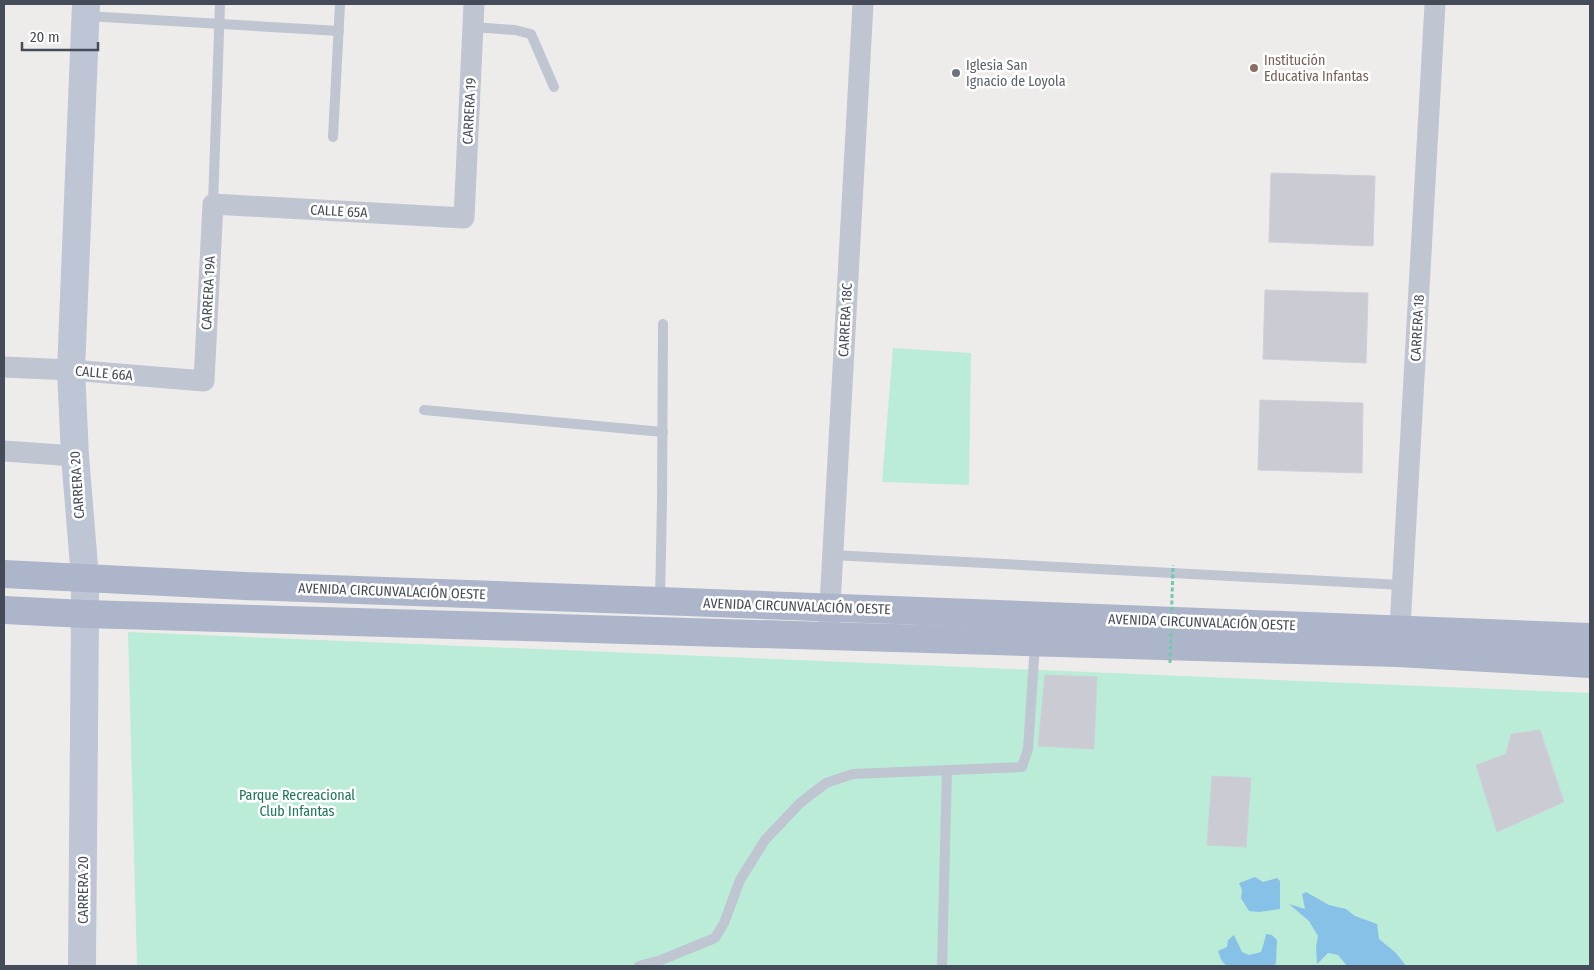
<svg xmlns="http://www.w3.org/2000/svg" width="1594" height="970" font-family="'Fira Sans Condensed',sans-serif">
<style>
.green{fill:#baecd7}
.water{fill:#88c1e7}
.building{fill:#cbccd3;stroke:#cfd0d7}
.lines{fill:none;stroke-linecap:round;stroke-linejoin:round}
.lane{stroke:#bfc5d1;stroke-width:10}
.street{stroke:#bfc5d1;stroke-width:21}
.secondary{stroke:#bec5d4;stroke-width:28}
.primary{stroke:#acb5ca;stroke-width:28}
.path-bridge{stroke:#74c8ae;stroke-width:3;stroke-dasharray:4 2.5;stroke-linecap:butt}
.education-dot{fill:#8d6e63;stroke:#fff;stroke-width:2}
.worship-dot{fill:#6b7280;stroke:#fff;stroke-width:2}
.labels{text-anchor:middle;stroke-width:5;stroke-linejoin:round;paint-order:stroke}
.education-label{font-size:14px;fill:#785e54;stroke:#fff;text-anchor:start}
.worship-label{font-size:14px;fill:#5b616d;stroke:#fff;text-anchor:start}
.street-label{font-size:14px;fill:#454b58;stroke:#fff}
.park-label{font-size:14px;fill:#1a7559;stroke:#fff}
</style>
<rect width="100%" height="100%" fill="#eeeceb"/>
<g class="green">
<polygon points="893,348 971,353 969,485 882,482"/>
<polygon points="128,632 1590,693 1590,966 137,966"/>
</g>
<g class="water">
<polygon points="1255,877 1263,882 1277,878 1280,881 1280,909 1259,912 1249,911 1241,898 1242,890 1239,883"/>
<polygon points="1306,892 1329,905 1346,909 1355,916 1377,924 1379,939 1396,953 1406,966 1347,966 1338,955 1328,953 1317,964 1316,947 1318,936 1309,921 1289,904 1305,909 1302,894"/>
<path d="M1266 934 1272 935 1277 940 1276 963 1274 966C1263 966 1234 969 1226 965 1221 962 1220 956 1218 951L1227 947 1228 940 1234 935 1242 952 1249 955 1261 952 1265 939Z"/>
</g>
<g class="building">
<polygon points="1271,173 1375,176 1373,246 1269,242"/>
<polygon points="1265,290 1368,293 1366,363 1263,359"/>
<polygon points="1260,400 1363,403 1362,473 1258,470"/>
<polygon points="1045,675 1097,677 1094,749 1038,746"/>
<polygon points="1540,730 1564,802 1497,832 1476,765 1506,754 1511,734"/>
<polygon points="1212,776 1251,778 1246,847 1207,845"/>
</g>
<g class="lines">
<g class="lane">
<polyline points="86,16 339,31"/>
<polyline points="473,27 515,30 531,34 554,87"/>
<polyline points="333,137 340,4"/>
<polyline points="213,204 220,4"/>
<polyline points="424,410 663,432"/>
<polyline points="832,555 1402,585"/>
<polyline points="660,601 662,501 663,324"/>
<polyline points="639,966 661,960 715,938 724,923 740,880 765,840 800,803 826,783 853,774 1022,767 1028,749 1035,644"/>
<polyline points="942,966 947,770"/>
</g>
<g class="street">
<polyline points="4,367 71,370 204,381 213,204 464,218 474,4"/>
<polyline points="4,451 75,456"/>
<polyline points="829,623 863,4"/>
<polyline points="1399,645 1435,4"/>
</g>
<polyline class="secondary" points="82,966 85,614 85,578 75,456 71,370 86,4"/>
<g class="primary">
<polyline points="4,574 245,586 660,601 1590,637"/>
<polyline points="4,610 85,614 1398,653 1590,664"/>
</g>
<polyline class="path-bridge" points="1170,663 1173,565"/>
</g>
<circle class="education-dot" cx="1254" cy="68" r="5"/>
<circle class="worship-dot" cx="956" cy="73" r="5"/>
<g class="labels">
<g class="education-label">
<text x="1264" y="65">Institución<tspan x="1264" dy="16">Educativa Infantas</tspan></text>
</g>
<g class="worship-label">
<text x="966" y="70">Iglesia San<tspan x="966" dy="16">Ignacio de Loyola</tspan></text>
</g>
<g class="street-label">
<text transform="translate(469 111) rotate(-87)" y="5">CARRERA 19</text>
<text transform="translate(339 211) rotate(3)" y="5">CALLE 65A</text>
<text transform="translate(208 293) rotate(-87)" y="5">CARRERA 19A</text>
<text transform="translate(845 320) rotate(-87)" y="5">CARRERA 18C</text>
<text transform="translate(1417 328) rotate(-87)" y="5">CARRERA 18</text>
<text transform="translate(104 373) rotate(5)" y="5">CALLE 66A</text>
<text transform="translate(77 485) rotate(-94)" y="5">CARRERA 20</text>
<text transform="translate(392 591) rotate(2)" y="5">AVENIDA CIRCUNVALACIÓN OESTE</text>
<text transform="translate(797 606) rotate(2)" y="5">AVENIDA CIRCUNVALACIÓN OESTE</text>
<text transform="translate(1202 622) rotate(2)" y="5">AVENIDA CIRCUNVALACIÓN OESTE</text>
<text transform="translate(83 890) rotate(-90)" y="5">CARRERA 20</text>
</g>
<g class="park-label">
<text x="297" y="800">Parque Recreacional<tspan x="297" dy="16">Club Infantas</tspan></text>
</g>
</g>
<rect width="1594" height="970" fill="none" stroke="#454b58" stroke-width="10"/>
<path d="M22 42v8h76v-8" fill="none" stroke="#454b58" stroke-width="2.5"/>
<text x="30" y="42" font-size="15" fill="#454b58" stroke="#ffffff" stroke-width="4" paint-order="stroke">20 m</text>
</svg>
